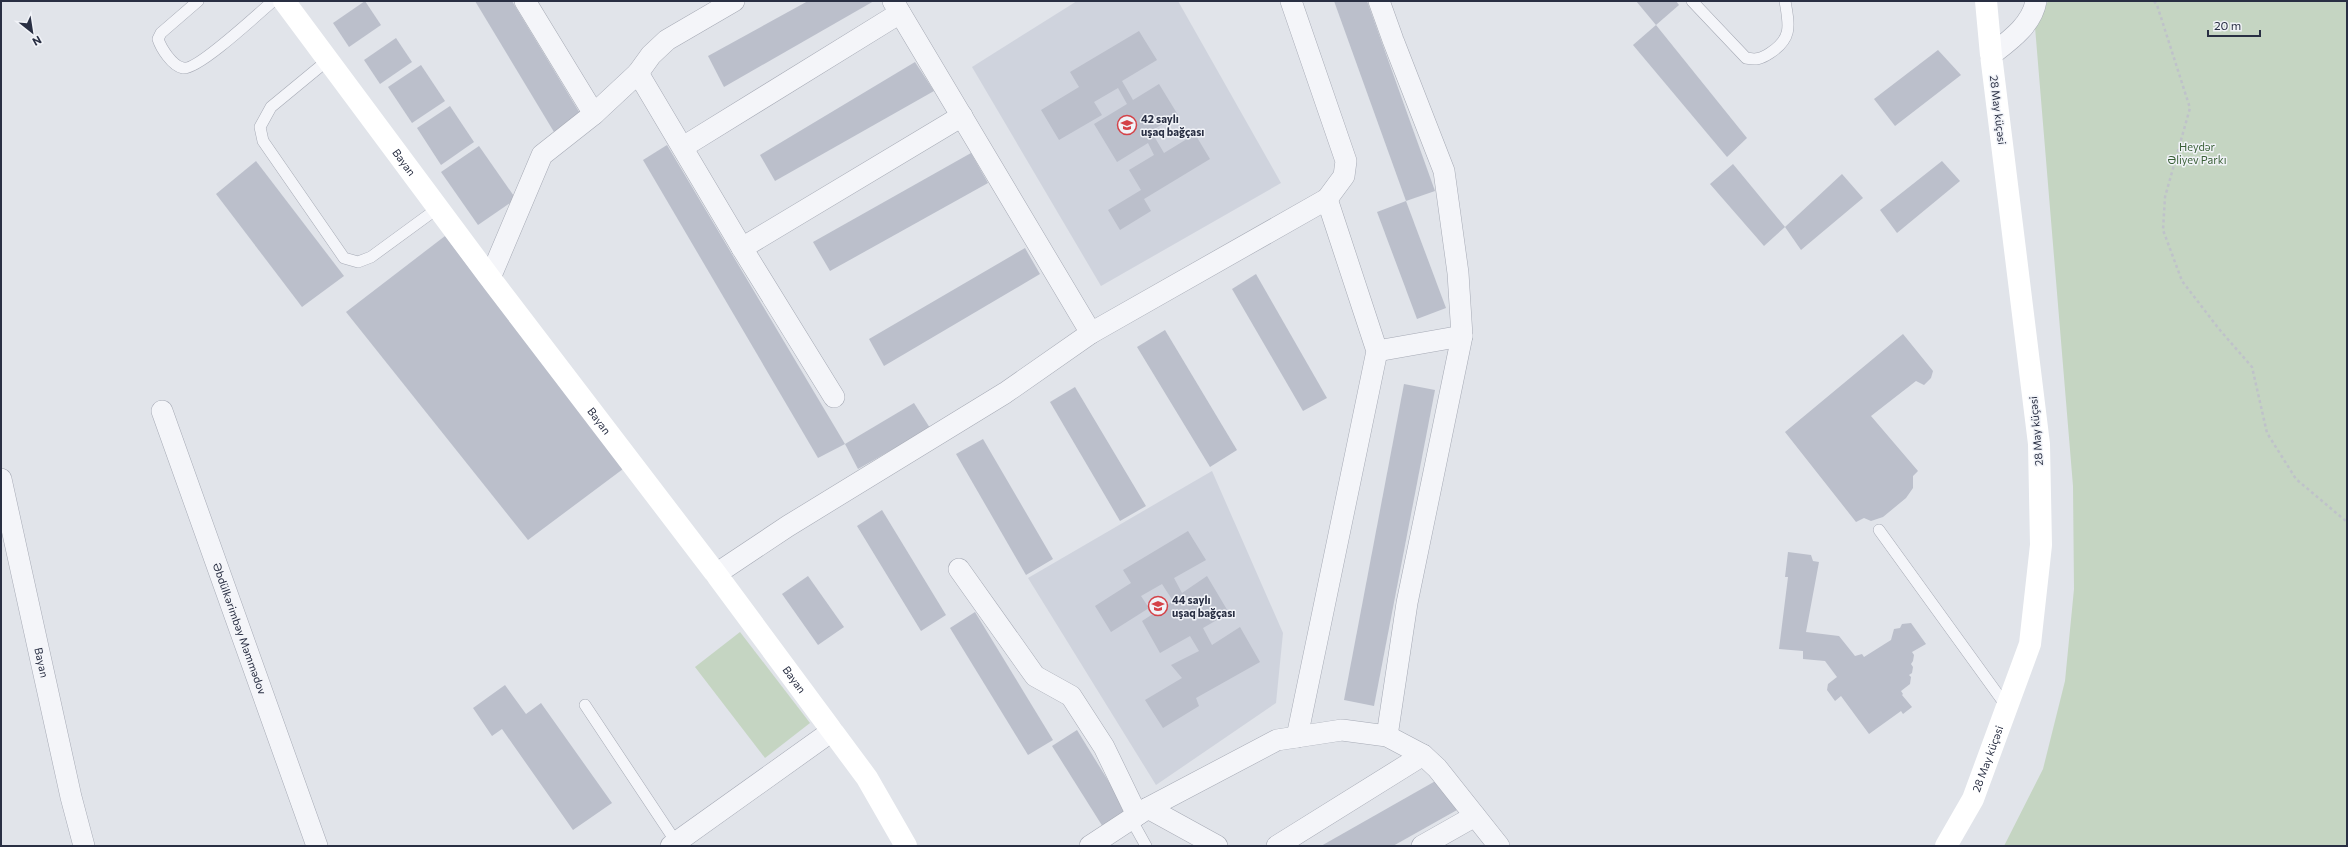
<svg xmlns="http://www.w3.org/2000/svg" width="2348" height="847" font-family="Commissioner,sans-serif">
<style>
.built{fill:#cfd3dd}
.green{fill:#c5d5c2}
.building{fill:#bbbfcb}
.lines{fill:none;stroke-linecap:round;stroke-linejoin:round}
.lane-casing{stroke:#a6aab5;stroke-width:12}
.street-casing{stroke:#a6aab5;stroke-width:22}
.path{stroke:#bfc2ca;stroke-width:2.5;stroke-dasharray:3 3;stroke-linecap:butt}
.lane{stroke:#f4f5f9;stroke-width:11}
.street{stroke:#f4f5f9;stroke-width:21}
.secondary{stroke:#fff;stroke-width:22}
.labels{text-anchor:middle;stroke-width:3;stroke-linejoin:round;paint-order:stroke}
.street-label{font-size:11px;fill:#292f43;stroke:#f1f3f8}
.poi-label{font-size:11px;font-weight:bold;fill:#292f43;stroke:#f1f3f8;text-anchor:start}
.park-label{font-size:11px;fill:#395f36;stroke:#f1f3f8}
</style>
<rect width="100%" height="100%" fill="#e1e4ea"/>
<g class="built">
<polygon points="1077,1 1178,1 1281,183 1101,286 972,67"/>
<polygon points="1212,471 1283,633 1276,703 1156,785 1028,578"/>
</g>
<g class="green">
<polygon points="2048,1 2347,1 2347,846 2004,846 2043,769 2065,681 2074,589 2073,486 2035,27"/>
<polygon points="740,632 810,723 765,758 695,667"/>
</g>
<g class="building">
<polygon points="365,1 381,25 349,47 333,23"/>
<polygon points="475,1 512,1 581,115 554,132"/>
<polygon points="808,1 874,1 724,87 708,56"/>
<polygon points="1334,1 1367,1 1435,191 1406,201"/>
<polygon points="1636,1 1676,1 1679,5 1656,25"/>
<polygon points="1656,25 1747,138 1727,157 1633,45"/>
<polygon points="1139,31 1157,60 1122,81 1133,100 1159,84 1178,115 1151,131 1164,153 1195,134 1210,159 1144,199 1151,211 1120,230 1108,210 1141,190 1129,170 1154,155 1148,143 1117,162 1094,124 1127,104 1118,88 1094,102 1102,115 1059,140 1041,110 1079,87 1070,72"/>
<polygon points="396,38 412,62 380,84 364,60"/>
<polygon points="1938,50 1961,75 1895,126 1874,99"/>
<polygon points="915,62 934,91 775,181 760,155"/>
<polygon points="421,65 445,101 412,123 388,87"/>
<polygon points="450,106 474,142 441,165 417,128"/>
<polygon points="667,145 845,444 818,458 643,160"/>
<polygon points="479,146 516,199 478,225 441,172"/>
<polygon points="971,153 988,183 830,271 813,242"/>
<polygon points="256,161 344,276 302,307 216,194"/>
<polygon points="1942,161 1960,181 1897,233 1880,210"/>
<polygon points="1733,164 1785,227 1764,246 1710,184"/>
<polygon points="1842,174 1863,198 1801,250 1785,227"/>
<polygon points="1406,201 1446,308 1417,319 1377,212"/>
<polygon points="445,236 623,469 528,540 346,312"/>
<polygon points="1025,248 1040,274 884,366 869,339"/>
<polygon points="1256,274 1327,398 1303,411 1232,289"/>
<polygon points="1165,330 1237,450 1210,467 1137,347"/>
<polygon points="1903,334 1933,371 1931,378 1924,385 1916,381 1871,416 1918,471 1913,476 1913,488 1906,498 1883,517 1871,521 1864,518 1856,522 1785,432"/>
<polygon points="1404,384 1435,390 1374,706 1344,700"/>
<polygon points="1075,387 1146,506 1120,521 1050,402"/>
<polygon points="914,403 930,428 858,469 845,444"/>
<polygon points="983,439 1053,559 1026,575 956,454"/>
<polygon points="882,510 946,615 921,631 857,526"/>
<polygon points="1188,531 1206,560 1174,578 1182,593 1207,576 1229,613 1203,628 1212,645 1240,627 1260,662 1196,698 1199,706 1163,728 1145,700 1182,678 1171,665 1199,651 1190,636 1160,653 1142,621 1173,601 1162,584 1141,596 1149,608 1111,632 1095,606 1131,583 1123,570"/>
<polygon points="1788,552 1811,555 1813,561 1819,562 1806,632 1839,636 1855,656 1862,654 1864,657 1891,640 1894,629 1900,628 1902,624 1911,623 1926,644 1912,652 1914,655 1913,661 1911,664 1913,667 1912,673 1909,675 1911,677 1910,684 1901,691 1903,694 1902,695 1912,707 1903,714 1901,711 1869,734 1841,696 1835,701 1827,690 1828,684 1837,677 1825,661 1803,659 1803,651 1779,649 1788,577 1785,577"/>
<polygon points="808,576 844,627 818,645 782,594"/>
<polygon points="975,612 1053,740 1028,755 950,628"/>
<polygon points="505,685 526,714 541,703 612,803 573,830 502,729 492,736 473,708"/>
<polygon points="1077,730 1128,813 1103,827 1052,746"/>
<polygon points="1439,779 1457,810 1393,846 1321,846"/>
</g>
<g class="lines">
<defs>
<g id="lane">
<path d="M198 1 161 33 158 39C161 48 172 66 183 68 197 71 259 13 273 1"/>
<path d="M1692 1 1746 58C1756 60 1761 59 1770 53 1793 38 1789 25 1785 1"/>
<polyline points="328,60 271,107 260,127 263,141 344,258 358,262 371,257 438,208"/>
<polyline points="1879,530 2007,707"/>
<polyline points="585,705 676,842"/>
<polyline points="1131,819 1146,846"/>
</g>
<g id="street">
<polyline points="525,1 594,114"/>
<polyline points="893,1 1091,333"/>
<polyline points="1379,1 1393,40 1444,171 1458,273 1462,336 1407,603 1387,736"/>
<path d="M1991 55C2009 41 2032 25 2036 1"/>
<polyline points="638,73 651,55 667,40 734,1"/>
<polyline points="683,147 900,13"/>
<polyline points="742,248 962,116"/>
<polyline points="490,278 542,155 594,114 638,73 742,248 834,397"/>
<polyline points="1377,351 1462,336"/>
<path id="s1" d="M162 411 317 846"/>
<path id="s2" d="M1 479 71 797 84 846"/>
<polyline points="959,569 1035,676 1071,696 1104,747 1137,815"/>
<polyline points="716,574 788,526 1005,393 1091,333 1327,199 1344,176 1346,161 1291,1"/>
<polyline points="1297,737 1377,351 1327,199"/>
<polyline points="1148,808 1217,846"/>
<polyline points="671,846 832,731"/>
<polyline points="1090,846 1148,808 1277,740 1342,730 1387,736 1423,755 1437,768 1499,846"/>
<polyline points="1277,846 1423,755"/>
<polyline points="1422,846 1475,816"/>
</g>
</defs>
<use href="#lane" class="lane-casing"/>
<use href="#street" class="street-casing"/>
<polyline class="path" points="2154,1 2157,5 2190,108 2165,197 2163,230 2182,281 2219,329 2252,367 2267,433 2296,479 2347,522"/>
<use href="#lane" class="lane"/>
<use href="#street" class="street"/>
<g class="secondary">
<path id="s3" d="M284 1 490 278 716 574 867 778 906 846"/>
<path id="s4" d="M1946 846 1973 799 2030 644 2041 545 2039 444 1991 55 1986 1"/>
</g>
</g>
<defs>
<symbol id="school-ring" viewBox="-11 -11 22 22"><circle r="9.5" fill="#f1f3f8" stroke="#d44248" stroke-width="1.5"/><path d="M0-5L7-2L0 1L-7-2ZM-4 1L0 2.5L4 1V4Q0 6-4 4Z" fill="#d44248"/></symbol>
</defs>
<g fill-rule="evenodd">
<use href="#school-ring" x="1116" y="114" width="22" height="22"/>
<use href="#school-ring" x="1147" y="595" width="22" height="22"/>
</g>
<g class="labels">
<g class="street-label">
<text transform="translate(1998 110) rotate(83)" y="4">28 May küçəsi</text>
<text dy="4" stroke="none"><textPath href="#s3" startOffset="201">Bayan</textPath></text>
<text dy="4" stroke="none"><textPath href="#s3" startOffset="525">Bayan</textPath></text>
<text transform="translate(2036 431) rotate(-95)" y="4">28 May küçəsi</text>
<text dy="4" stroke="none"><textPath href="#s1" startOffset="231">Əbdülkərimbəy Məmmədov</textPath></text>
<text dy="4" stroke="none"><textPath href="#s2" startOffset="188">Bayan</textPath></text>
<text dy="4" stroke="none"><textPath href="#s3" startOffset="849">Bayan</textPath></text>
<text dy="4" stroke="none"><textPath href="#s4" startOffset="97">28 May küçəsi</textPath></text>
</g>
<g class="poi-label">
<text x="1141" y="123">42 saylı<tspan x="1141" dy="13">uşaq bağçası</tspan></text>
<text x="1172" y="604">44 saylı<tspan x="1172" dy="13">uşaq bağçası</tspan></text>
</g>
<g class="park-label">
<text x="2197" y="151">Heydər<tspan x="2197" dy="13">Əliyev Parkı</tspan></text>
</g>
</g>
<rect width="2348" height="847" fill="none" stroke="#292f43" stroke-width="4"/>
<g transform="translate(32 32) rotate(150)" stroke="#f1f3f8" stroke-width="3" paint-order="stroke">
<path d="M0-3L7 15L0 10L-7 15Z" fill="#292f43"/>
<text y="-6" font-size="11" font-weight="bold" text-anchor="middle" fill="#292f43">N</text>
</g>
<path d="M2208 30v6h52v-6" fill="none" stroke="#292f43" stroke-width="2"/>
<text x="2214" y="30" font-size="12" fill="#292f43" stroke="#f1f3f8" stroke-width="3" paint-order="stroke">20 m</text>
</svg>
